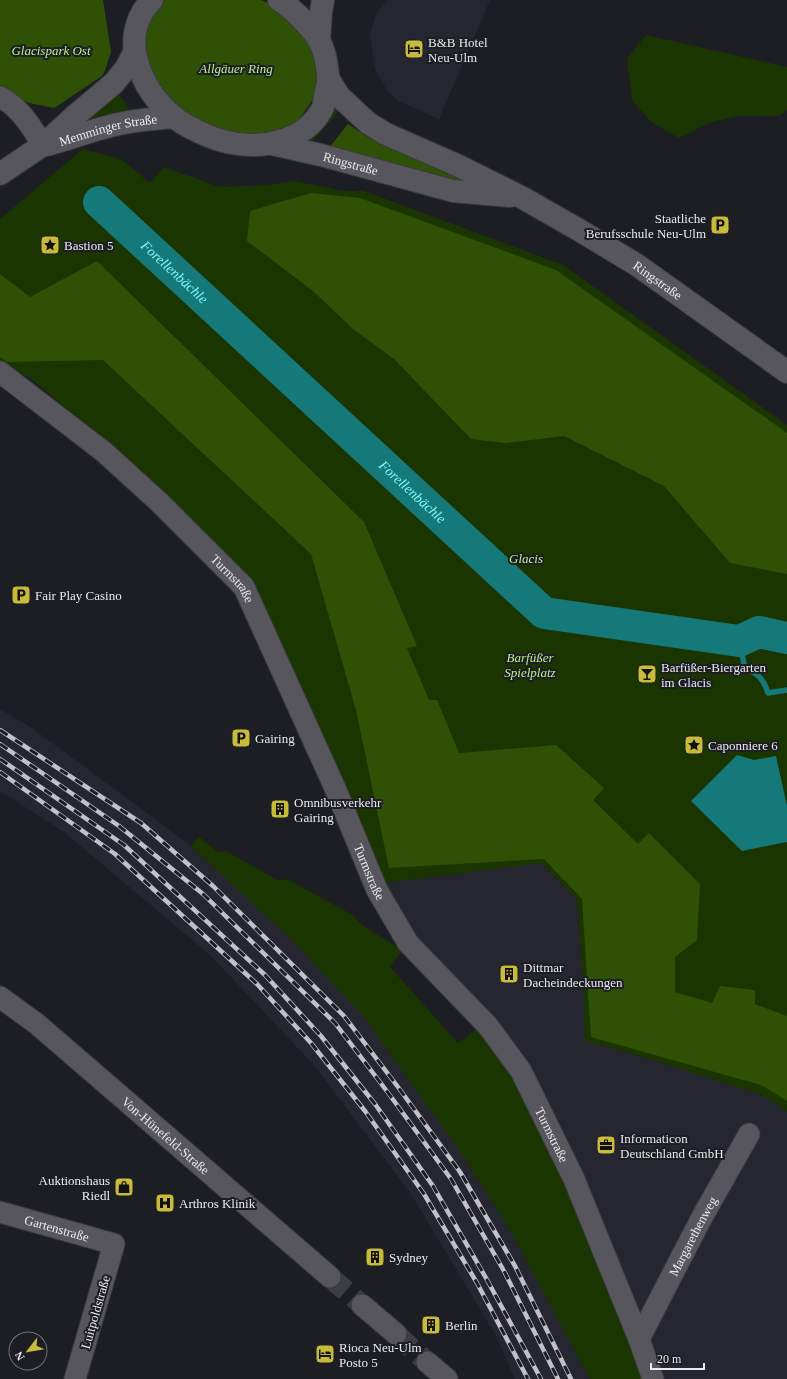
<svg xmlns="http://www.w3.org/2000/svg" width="787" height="1379" font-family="Georgia,serif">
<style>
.built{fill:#252630}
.green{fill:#1b3500}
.forest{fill:#2e5106}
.water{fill:#15797a}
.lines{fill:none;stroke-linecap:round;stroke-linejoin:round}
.stream{stroke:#15797a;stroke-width:5.5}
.river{stroke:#15797a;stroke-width:32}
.street-tunnel{stroke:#3c3d41;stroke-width:21;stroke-dasharray:21 10;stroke-linecap:butt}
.street-casing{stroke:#3a3a3e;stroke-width:23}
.secondary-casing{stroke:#3a3a3e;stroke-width:24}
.street{stroke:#56565c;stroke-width:21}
.secondary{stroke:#56565c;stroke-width:22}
.rail-casing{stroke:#c2c2c6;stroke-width:4.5}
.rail{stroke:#1d1e23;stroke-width:3;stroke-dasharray:9;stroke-linecap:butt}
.labels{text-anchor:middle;stroke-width:4;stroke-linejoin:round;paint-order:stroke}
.poi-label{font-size:13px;fill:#eaeaee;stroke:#1d1e23;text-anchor:start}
.park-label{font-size:13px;font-style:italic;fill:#baef90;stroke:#1d1e23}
.street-label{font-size:13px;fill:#eaeaee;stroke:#1d1e23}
.water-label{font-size:14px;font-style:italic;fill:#82fafb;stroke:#1d1e23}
</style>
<rect width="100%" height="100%" fill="#1d1e23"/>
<g class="built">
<polygon points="386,0 490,0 439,119 400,102 388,92 375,69 370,33 377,13"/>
<polygon points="0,709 32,728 191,846 293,941 363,1016 457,1147 510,1230 590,1379 515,1379 496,1336 411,1194 315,1066 210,955 64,832 0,791"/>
<polygon points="541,863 577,900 583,977 586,1041 630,1053 760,1094 787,1111 787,1379 661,1379 572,1157 412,936 382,883"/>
</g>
<g class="green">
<polygon points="646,35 787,67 787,110 780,116 740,116 711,122 679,138 650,121 632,100 627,59"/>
<polygon points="116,90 130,110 101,116 81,124"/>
<polygon points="334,101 341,109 307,148 297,148"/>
<polygon points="83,149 121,159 150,183 164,167 220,187 266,185 295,181 343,191 364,191 563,265 787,425 787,1111 760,1094 630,1053 585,1041 583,977 577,900 542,863 382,883 318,726 252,588 131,461 30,378 0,363 0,219"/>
<polygon points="199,837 218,852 226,851 279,881 287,879 351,914 363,926 402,950 390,967 458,1043 479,1028 519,1082 565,1173 645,1379 590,1379 510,1230 457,1147 363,1016 293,941 191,846"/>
</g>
<g class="forest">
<polygon points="0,0 103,0 111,52 105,70 102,76 54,108 29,103 0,88"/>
<polygon points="161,0 261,0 273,5 303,30 319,63 316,95 298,121 273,134 249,137 193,126 150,84 140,38"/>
<polygon points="348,124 369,138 408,152 499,190 396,170 329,148"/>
<polygon points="311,193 360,198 556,270 787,433 787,574 730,563 664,486 564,436 505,443 471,439 394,359 353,329 313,291 247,241 250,211"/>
<polygon points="97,261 364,522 417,646 407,648 429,700 437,700 459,753 556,745 604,788 593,800 638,844 649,833 700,884 697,940 675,957 675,992 712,1003 720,986 755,990 755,1004 787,1016 787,1101 761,1085 591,1037 582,899 544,859 389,868 356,710 311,554 103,360 7,362 0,357 0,274 30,297"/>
</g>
<polygon class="water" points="737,755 754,760 776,756 787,806 787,842 742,851 691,801"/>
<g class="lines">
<path class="stream" d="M739 641 745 668C758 674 763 678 768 693L787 690"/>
<path class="river" id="s1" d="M99 202 544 613 739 641 759 632 787 638"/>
<g class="street-tunnel">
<polyline points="330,1277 362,1305"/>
<polyline points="396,1334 427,1362"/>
</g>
<defs>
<g id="street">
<path d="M0 97C19 106 32 128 43 145"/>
<path id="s2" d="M0 372 104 452 159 502 244 587 335 788 377 890 408 943 488 1026 521 1071 574 1179 639 1339 653 1379"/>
<path id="s3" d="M0 997 37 1024 330 1277"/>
<path id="s4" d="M0 1212 114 1244 75 1379"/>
<polyline points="362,1305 396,1334"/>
<path id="s5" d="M639 1339 701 1219 749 1134"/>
<polyline points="427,1362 447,1379"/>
</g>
<g id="secondary">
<path d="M152 0C135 17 130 41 138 64 144 85 156 102 173 116 184 126 212 139 227 142 260 150 303 142 321 111 324 107 324 101 325 96 326 90 329 82 328 75 327 64 325 51 319 40 311 27 292 8 279 0"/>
<polyline points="319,41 321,11 323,0"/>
<path id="s6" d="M328 78 339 96 368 123 386 134 459 166 523 198 579 230 637 265 787 372"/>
<path id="s7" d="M272 144 321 155 453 191 510 196"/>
<path id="s8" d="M46 145C66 140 84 133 103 128 126 121 150 119 174 117"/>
<polyline points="0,174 43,145 76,115 114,83 126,68 134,53"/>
</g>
</defs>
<use href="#street" class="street-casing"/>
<use href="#secondary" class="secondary-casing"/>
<use href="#street" class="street"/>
<use href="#secondary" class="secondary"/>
<defs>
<g id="rail">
<polyline points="0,730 141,823 213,886 344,1016 398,1087 460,1172 515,1266 571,1379"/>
<polyline points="0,744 119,826 203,894 335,1023 389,1094 451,1179 504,1271 558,1379"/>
<polyline points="0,759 124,845 265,975 321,1036 375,1104 433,1186 486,1278 541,1379"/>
<polyline points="0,772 115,854 257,984 311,1043 365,1111 424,1194 477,1283 528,1379"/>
</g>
</defs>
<use href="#rail" class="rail-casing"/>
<use href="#rail" class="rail"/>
</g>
<defs>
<symbol id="hotel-square" viewBox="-11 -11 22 22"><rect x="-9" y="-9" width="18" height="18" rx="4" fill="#c8bb3b" stroke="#1d1e23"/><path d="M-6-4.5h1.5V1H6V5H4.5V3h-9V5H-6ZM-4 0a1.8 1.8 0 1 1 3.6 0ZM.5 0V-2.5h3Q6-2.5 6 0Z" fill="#111"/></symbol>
<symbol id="parking-square" viewBox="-11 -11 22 22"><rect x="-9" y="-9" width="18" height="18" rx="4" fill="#c8bb3b" stroke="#1d1e23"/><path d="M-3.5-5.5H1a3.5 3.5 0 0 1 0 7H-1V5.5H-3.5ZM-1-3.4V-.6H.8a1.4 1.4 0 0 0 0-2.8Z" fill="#111"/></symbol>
<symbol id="sight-square" viewBox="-11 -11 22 22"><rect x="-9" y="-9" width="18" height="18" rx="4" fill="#c8bb3b" stroke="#1d1e23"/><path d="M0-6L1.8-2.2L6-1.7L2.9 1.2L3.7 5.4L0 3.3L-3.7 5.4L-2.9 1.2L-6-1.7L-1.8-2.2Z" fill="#111"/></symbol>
<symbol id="bar-square" viewBox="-11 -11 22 22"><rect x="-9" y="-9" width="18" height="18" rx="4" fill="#c8bb3b" stroke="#1d1e23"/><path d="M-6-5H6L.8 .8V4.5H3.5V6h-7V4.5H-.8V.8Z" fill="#111"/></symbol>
<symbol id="building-square" viewBox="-11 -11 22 22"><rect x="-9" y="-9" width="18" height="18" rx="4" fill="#c8bb3b" stroke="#1d1e23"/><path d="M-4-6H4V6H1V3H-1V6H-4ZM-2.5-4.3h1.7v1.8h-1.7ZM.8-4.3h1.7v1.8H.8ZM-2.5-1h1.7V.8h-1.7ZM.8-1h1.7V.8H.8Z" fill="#111"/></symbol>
<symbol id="office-square" viewBox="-11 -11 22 22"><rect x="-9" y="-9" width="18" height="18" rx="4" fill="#c8bb3b" stroke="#1d1e23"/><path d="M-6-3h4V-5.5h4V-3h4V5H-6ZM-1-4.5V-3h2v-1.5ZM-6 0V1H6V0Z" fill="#111"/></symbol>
<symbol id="shop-square" viewBox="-11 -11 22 22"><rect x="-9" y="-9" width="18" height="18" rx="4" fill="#c8bb3b" stroke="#1d1e23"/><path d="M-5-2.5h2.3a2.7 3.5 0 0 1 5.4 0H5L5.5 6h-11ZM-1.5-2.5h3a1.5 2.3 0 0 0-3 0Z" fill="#111"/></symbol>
<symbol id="hospital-square" viewBox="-11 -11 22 22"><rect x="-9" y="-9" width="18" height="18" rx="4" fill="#c8bb3b" stroke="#1d1e23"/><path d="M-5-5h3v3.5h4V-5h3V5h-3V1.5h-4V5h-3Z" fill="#111"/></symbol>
</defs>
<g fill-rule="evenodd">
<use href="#hotel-square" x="403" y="38" width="22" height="22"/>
<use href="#parking-square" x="709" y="214" width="22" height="22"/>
<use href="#sight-square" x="39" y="234" width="22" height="22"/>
<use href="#parking-square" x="10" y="584" width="22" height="22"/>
<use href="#bar-square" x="636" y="663" width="22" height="22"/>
<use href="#parking-square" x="230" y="727" width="22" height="22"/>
<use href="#sight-square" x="683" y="734" width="22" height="22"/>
<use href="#building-square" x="269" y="798" width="22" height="22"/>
<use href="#building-square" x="498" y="963" width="22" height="22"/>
<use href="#office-square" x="595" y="1134" width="22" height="22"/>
<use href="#shop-square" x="113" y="1176" width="22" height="22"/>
<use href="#hospital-square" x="154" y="1192" width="22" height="22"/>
<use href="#building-square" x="364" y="1246" width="22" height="22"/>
<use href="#building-square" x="420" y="1314" width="22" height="22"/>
<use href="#hotel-square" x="314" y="1343" width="22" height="22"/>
</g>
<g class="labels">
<g class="poi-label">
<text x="428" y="47">B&amp;B Hotel<tspan x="428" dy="15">Neu-Ulm</tspan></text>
<text x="706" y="223" text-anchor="end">Staatliche<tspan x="706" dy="15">Berufsschule Neu-Ulm</tspan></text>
<text x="64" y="250">Bastion 5</text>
<text x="35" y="600">Fair Play Casino</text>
<text x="661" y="672">Barfüßer-Biergarten<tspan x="661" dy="15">im Glacis</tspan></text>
<text x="255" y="743">Gairing</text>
<text x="708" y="750">Caponniere 6</text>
<text x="294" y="807">Omnibusverkehr<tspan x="294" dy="15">Gairing</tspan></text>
<text x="523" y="972">Dittmar<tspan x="523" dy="15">Dacheindeckungen</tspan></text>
<text x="620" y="1143">Informaticon<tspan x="620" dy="15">Deutschland GmbH</tspan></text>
<text x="110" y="1185" text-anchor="end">Auktionshaus<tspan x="110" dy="15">Riedl</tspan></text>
<text x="179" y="1208">Arthros Klinik</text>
<text x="389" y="1262">Sydney</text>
<text x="445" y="1330">Berlin</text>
<text x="339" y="1352">Rioca Neu-Ulm<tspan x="339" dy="15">Posto 5</tspan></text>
</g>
<g class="park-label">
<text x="51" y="55">Glacispark Ost</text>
<text x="236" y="73">Allgäuer Ring</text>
<text x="526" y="563">Glacis</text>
<text x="530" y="662">Barfüßer<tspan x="530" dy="15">Spielplatz</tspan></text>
</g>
<g class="street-label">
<text dy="5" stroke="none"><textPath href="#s8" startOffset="64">Memminger Straße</textPath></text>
<text dy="5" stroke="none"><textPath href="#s7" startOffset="81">Ringstraße</textPath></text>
<text dy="5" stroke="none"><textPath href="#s6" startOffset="391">Ringstraße</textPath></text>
<text dy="5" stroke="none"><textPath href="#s2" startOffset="312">Turmstraße</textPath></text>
<text dy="5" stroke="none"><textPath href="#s2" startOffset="637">Turmstraße</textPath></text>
<text dy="5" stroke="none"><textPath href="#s3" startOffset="216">Von-Hünefeld-Straße</textPath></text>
<text dy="5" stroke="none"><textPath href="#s2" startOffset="960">Turmstraße</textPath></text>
<text dy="5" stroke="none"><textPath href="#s4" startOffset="59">Gartenstraße</textPath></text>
<text dy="5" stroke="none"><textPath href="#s5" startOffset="116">Margarethenweg</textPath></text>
<text transform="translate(95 1312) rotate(-74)" y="5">Luitpoldstraße</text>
</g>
<g class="water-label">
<text dy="5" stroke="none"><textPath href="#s1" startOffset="103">Forellenbächle</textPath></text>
<text dy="5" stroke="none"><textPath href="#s1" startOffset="427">Forellenbächle</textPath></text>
</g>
</g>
<g transform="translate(28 1351) rotate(239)"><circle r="19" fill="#1d1e23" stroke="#6f7074"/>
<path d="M0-3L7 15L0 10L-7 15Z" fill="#c8bb3b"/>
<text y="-6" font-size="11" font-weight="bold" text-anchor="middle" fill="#eaeaee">N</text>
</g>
<path d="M651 1363v6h53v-6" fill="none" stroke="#eaeaee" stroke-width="2"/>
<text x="657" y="1363" font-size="12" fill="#eaeaee" stroke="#1d1e23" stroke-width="3" paint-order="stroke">20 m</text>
</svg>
